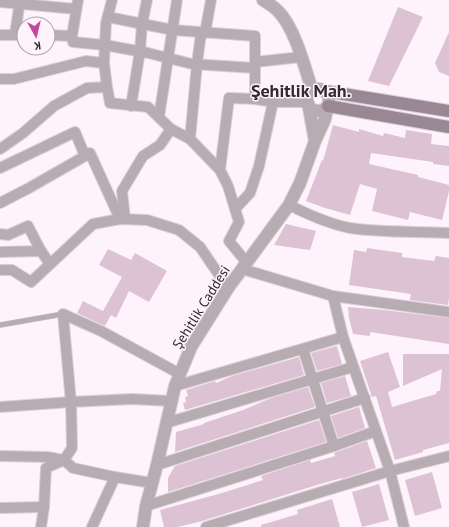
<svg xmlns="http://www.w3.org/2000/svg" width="449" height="527" font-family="'PT Sans',sans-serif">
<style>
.building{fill:#dcc2d3}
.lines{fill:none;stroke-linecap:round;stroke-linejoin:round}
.service-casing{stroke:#d9cfd6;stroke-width:6}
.minor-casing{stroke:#d9cfd6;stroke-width:12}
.tertiary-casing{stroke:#d9cfd6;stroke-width:14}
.secondary-casing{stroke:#d9cfd6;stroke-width:14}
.service{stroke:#b8acb3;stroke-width:5}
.minor{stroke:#b8acb3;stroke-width:10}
.tertiary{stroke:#b8acb3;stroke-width:12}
.secondary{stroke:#998893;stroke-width:12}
.labels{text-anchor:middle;stroke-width:3;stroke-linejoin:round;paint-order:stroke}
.street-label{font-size:14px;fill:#332930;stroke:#fef3fa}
.district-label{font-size:18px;font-weight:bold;fill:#332930;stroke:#fef3fa}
</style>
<rect width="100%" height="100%" fill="#fef3fa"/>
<g class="building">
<polygon points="398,7 423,17 389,86 368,81"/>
<polygon points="449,32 449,76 439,72 435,63"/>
<polygon points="333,125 359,132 359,129 383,136 384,133 405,138 406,130 432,134 431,144 449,146 449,166 433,164 433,162 371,153 369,164 418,175 418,177 449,185 449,191 442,220 410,212 408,220 372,211 377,189 360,184 350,215 325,208 306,201 322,160 323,161"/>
<polygon points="286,224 316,231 310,250 274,245"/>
<polygon points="367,248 402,253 402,257 434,261 436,256 449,258 449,297 448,305 410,300 411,294 349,285 354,250 366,252"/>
<polygon points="108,249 131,260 135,253 167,271 149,302 129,291 116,318 111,315 105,326 77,313 83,301 103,311 122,277 99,265"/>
<polygon points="348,307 384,310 449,318 449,344 370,332 370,336 353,334 349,318"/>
<polygon points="337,346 342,364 317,371 311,353"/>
<polygon points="388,352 400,387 388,392 392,407 436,394 437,391 440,391 442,369 403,386 403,354 449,354 449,443 423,450 423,452 395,460 376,396 372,397 360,361"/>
<polygon points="299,357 304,375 185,410 183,403 186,402 185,397 188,396 186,390 215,381 216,383 232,376"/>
<polygon points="345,376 351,396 327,403 321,383"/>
<polygon points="308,387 315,407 175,452 176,432 204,424 204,423 243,410 271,398"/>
<polygon points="359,407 365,428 338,438 331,416"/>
<polygon points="319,420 326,442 168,492 168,478 175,466"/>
<polygon points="367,441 376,468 342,479 342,478 317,485 199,522 177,527 164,527 160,510 222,493 263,480 261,476 310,460 311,463 335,456 334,453"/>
<polygon points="432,472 442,508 415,516 405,480"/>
<polygon points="379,484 389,520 362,527 352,492"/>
<polygon points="332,499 340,527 261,527 261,525 298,514 297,510"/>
</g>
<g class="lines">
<defs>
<polyline id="service" points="0,325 63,314"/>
<g id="minor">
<polyline points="0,2 76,9"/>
<polyline points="205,33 211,0"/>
<polyline points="0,35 24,35"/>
<polyline points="15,35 20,0"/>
<polyline points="48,35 72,36 78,0"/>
<polyline points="72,36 73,42 105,45 148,53 192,64 255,68 255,36 173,30 108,17"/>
<polyline points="255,62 301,57"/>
<polyline points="104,63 106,23 112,0"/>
<polyline points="255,68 255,99 273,102 307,102"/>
<polyline points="0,79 14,79 86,61 104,63 107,87"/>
<polyline points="131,106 140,51 142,24 147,0"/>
<polyline points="159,117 177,0"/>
<polyline points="190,139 197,64 201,33"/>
<polyline points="0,149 23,133 54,106 87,88 107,87 110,103 148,107 171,129 190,139 220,170 228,186 239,222 229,241 247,263"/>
<polyline points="0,168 75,132 85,156 90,153 120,219"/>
<polyline points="220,170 229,98 255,99"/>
<polyline points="0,203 29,188 85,156"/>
<path d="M289 205C309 215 329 224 350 228 382 233 416 231 449 233"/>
<polyline points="235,209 250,193 259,166 273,102"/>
<polyline points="125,219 122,191 143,156 160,145 171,129"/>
<polyline points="0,234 8,235 28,226 41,251"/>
<polyline points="0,252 41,251 50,264"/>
<polyline points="242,269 333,296"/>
<polyline points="0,270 12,270 31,282 93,224 120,219 147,220 179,230 200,247 228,288"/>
<polyline points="303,349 334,446"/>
<polyline points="175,386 343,337"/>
<polyline points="0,407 71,402 132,399 171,401"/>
<polyline points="166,423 353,367"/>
<polyline points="0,456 47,457 64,460 72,448 71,402 63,314 101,331 180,374"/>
<polyline points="157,465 365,398"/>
<polyline points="146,506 334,446 376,431"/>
<polyline points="0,508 44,507"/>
<polyline points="41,527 44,507 46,468 64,460 73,468 115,477 152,483"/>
<polyline points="92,527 115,477"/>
<polyline points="206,527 390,471 449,456"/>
<polyline points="404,527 390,471 343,337 333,296 449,312"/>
</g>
<g id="tertiary">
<path d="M263 0C268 3 274 7 278 11 295 28 305 68 312 90"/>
<circle cx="318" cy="100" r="11"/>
<polyline points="308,103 315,141"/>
<polyline points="143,527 146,506 157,465 175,386 191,347 228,288 289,205 300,183 315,141 325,119 328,106"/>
</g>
<g id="secondary">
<polyline points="325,91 449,111"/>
<polyline points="328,106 449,127"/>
</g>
</defs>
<use href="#service" class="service-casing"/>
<use href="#minor" class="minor-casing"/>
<use href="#tertiary" class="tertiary-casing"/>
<use href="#secondary" class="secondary-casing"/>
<use href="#service" class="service"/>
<use href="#minor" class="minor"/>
<use href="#tertiary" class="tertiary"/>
<use href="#secondary" class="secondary"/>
</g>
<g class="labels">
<g class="street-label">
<text transform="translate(201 307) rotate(-58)" y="5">Şehitlik Caddesi</text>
</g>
<g class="district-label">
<text x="301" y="97">Şehitlik Mah.</text>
</g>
</g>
<g transform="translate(36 36) rotate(172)"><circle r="19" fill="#fef3fa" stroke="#ada2a9"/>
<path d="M0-3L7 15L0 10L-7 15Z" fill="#bf499f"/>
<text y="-6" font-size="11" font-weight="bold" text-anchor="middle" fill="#332930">K</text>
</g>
</svg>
